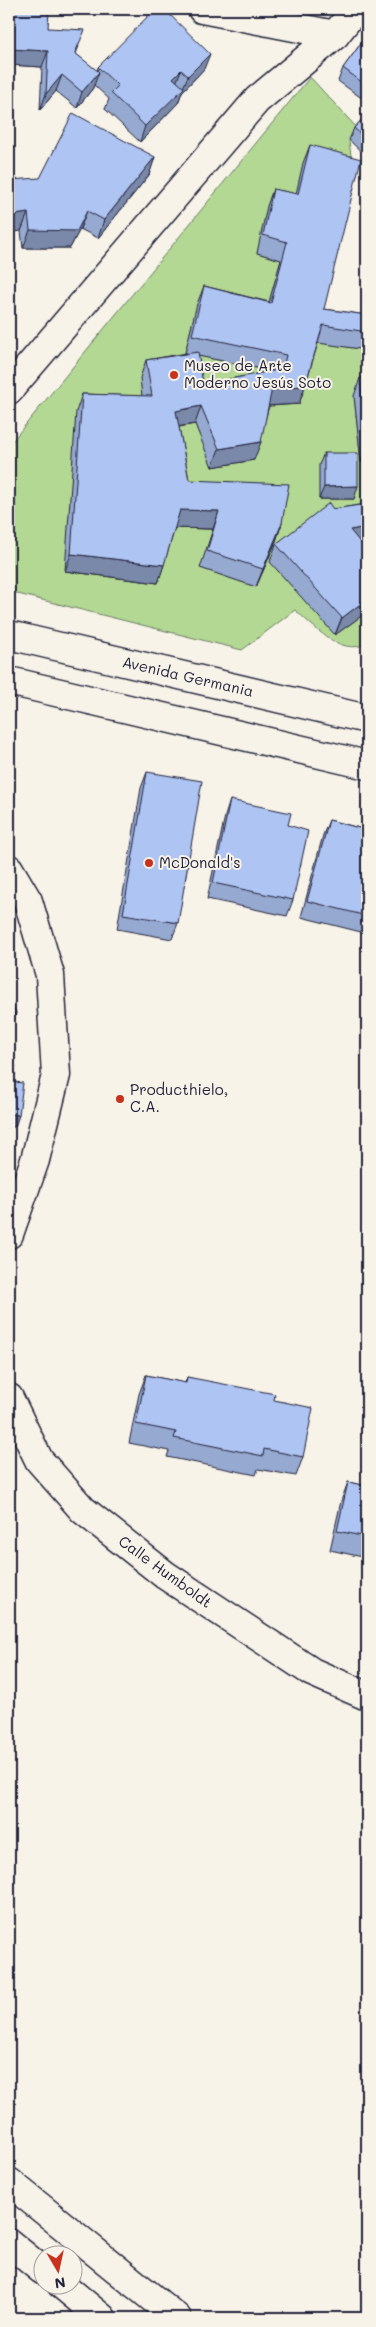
<svg xmlns="http://www.w3.org/2000/svg" width="376" height="2327" font-family="Mali,sans-serif">
<style>
.green{fill:#b3d893;stroke:#6a7d67}
.lines{fill:none;stroke-linecap:round;stroke-linejoin:round}
.minor-casing{stroke:#22223b;stroke-width:31}
.minor{stroke:#f7f3e8;stroke-width:28}
.wall{fill:#96a9d0;stroke:#22223b;fill-rule:evenodd}
.shaded-wall{fill:#7a89a9;stroke:#22223b}
.building{fill:#aec4f2;stroke:#22223b}
.poi-dot{fill:#c8321e;stroke:#f7f3e8;stroke-width:2}
.labels{text-anchor:middle;stroke-width:4;stroke-linejoin:round;paint-order:stroke}
.poi-label{font-size:15px;fill:#22223b;stroke:#f7f3e8;text-anchor:start}
.street-label{font-size:15px;fill:#22223b;stroke:#f7f3e8}
</style>
<rect width="100%" height="100%" fill="#f7f3e8"/>
<filter id="ink" filterUnits="userSpaceOnUse"><feTurbulence type="fractalNoise" baseFrequency=".02" numOctaves="2"/><feDisplacementMap in="SourceGraphic" scale="10" xChannelSelector="R" yChannelSelector="G"/><feConvolveMatrix kernelMatrix="1 2 1 2 8 2 1 2 1" color-interpolation-filters="sRGB"/></filter>
<g filter="url(#ink)">
<path class="green" d="M310 77 357 128 349 141 354 177 292 212 257 253 281 260 264 320 197 304 185 353 280 373 145 414 65 571 158 583 173 528 213 529 201 568 256 587 276 541 282 502 183 498 170 428 195 424 213 467 266 406 316 342 367 350V395L354 396 361 462 367 461V521L335 635 367 612V643C341 658 313 625 295 610L242 650 18 594 9 589V445Z"/>
<g class="lines">
<defs>
<g id="minor">
<polyline points="202,9 335,35"/>
<polyline points="9,390 257,100 335,35 356,9"/>
<polyline points="9,635 367,719"/>
<polyline points="9,681 367,765"/>
<polyline points="9,869 28,901 50,975 56,1075 35,1160 9,1234"/>
<polyline points="9,1398 39,1460 83,1510 165,1575 312,1672 367,1696"/>
<polyline points="9,2182 177,2318"/>
<polyline points="9,2243 42,2270"/>
<polyline points="61,2284 102,2318"/>
</g>
</defs>
<use href="#minor" class="minor-casing"/>
<use href="#minor" class="minor"/>
</g>
<g class="wall">
<polygon points="9,9 48,28 79,46 76,54 97,71 98,67 204,69 182,92 178,103 140,142 105,109 109,99 94,85 93,88 77,108 56,91 40,110 42,67 9,65"/>
<polygon points="367,35 367,102 338,81 343,68"/>
<polygon points="367,114 367,157 349,140 354,128"/>
<path d="M310 145 324 309 367 315V350L318 343 305 386 299 404 269 406 254 460 212 467 195 424 179 427 189 480 282 523 276 541 256 587 200 568 213 529 175 528 158 583 65 571 76 412 82 394 142 396 140 378 146 360 187 353H185L197 304 204 286 269 302 281 260 257 253 267 206 273 189 296 194 303 163ZM198 356 228 362 272 371 203 384Z"/>
<polygon points="155,157 149,175 98,238 80,229 70,248 23,248 21,231 40,178"/>
<polygon points="360,378 367,378 367,461 361,462 354,396"/>
<polygon points="324,453 354,499 319,499 319,465"/>
<polygon points="367,504 367,544 362,545 367,551 335,635 270,562 276,544 333,509"/>
<polygon points="147,772 178,923 172,939 117,929 141,788"/>
<polygon points="230,800 288,825 293,900 287,916 207,899 225,816"/>
<polygon points="329,820 367,830 367,926 365,933 301,917 323,835"/>
<polygon points="146,1375 185,1383 187,1377 274,1400 303,1457 296,1476 258,1469 256,1475 167,1457 169,1451 129,1443 139,1394"/>
<polygon points="348,1482 367,1486 367,1558 330,1550 341,1501"/>
</g>
<g class="shaded-wall">
<polygon points="9,49 48,51 42,67 9,65"/>
<polygon points="210,54 204,69 182,92 178,103 140,142 145,126 183,88 188,76"/>
<polygon points="181,70 175,86 173,78"/>
<polygon points="99,72 93,88 77,108 82,92"/>
<polygon points="62,75 56,91 40,110 46,94"/>
<polygon points="155,157 149,175 98,238 104,220"/>
<polygon points="87,211 80,229 70,248 23,248 30,230"/>
<polygon points="28,213 21,231 9,233 9,216"/>
<polygon points="305,386 299,404 266,406 272,388"/>
<polygon points="201,406 195,424 170,428 176,411"/>
<polygon points="261,442 254,460 212,467 219,449"/>
<polygon points="367,444 367,461 361,462"/>
<polygon points="358,486 354,499 319,499 324,487"/>
<polygon points="180,510 219,511 213,529 173,528"/>
<polygon points="282,523 276,541 256,587 263,569"/>
<polygon points="367,527 367,544 344,548 350,530"/>
<polygon points="71,554 164,565 158,583 65,571"/>
<polygon points="367,599 367,612 335,635 342,618"/>
<polygon points="16,1013 12,1025 9,1026 9,1016"/>
<polygon points="9,1114 19,1115 15,1127 9,1127"/>
</g>
<g class="building">
<polygon points="9,9 49,10 48,28 85,30 75,53 99,72 82,92 62,75 46,94 48,51 9,49"/>
<polygon points="155,9 164,9 210,54 188,76 181,70 173,78 184,88 145,126 111,93 118,86 98,67"/>
<polygon points="367,35 367,86 343,68"/>
<polygon points="73,113 155,157 104,220 87,211 77,231 30,230 28,213 9,216 9,180 40,178"/>
<polygon points="367,114 367,140 354,128"/>
<polygon points="310,145 361,159 324,309 367,315 367,332 323,325 305,386 272,388 261,442 219,449 201,406 176,411 189,480 289,484 282,523 263,569 207,551 219,511 180,510 164,565 71,554 82,394 152,396 146,360 198,352 203,384 283,369 286,355 192,335 204,286 271,303 287,242 263,235 273,189 298,194"/>
<polygon points="360,378 367,378 367,444"/>
<polygon points="324,453 358,453 358,486 324,487"/>
<polygon points="329,503 333,509 367,504 367,527 350,530 367,551 367,599 342,618 276,544"/>
<polygon points="147,772 202,781 178,923 123,914"/>
<polygon points="230,800 291,813 288,825 308,831 293,900 213,883"/>
<polygon points="329,820 367,830 367,916 307,901"/>
<polygon points="9,995 16,1013 9,1016"/>
<polygon points="9,1064 16,1065 14,1082 23,1083 19,1115 9,1114"/>
<polygon points="146,1375 186,1383 187,1377 275,1394 274,1400 313,1408 303,1457 264,1449 263,1456 174,1438 176,1432 136,1424"/>
<polygon points="348,1482 367,1486 367,1537 337,1531"/>
</g>
</g>
<g class="poi-dot">
<circle cx="174" cy="375" r="5"/>
<circle cx="149" cy="863" r="5"/>
<circle cx="120" cy="1099" r="5"/>
</g>
<g class="labels">
<g class="poi-label">
<text x="184" y="371">Museo de Arte<tspan x="184" dy="17">Moderno Jesús Soto</tspan></text>
<text x="159" y="868">McDonald's</text>
<text x="130" y="1095">Producthielo,<tspan x="130" dy="17">C.A.</tspan></text>
</g>
<g class="street-label">
<text transform="translate(188 677) rotate(13)" y="5">Avenida Germania</text>
<text transform="translate(165 1572) rotate(36)" y="5">Calle Humboldt</text>
</g>
</g>
<rect width="376" height="2327" fill="none" stroke="#f7f3e8" stroke-width="30"/>
<rect x="15" y="15" width="346" height="2297" fill="none" stroke="#22223b" stroke-width="2" filter="url(#ink)"/>
<g transform="translate(58 2270) rotate(171)"><circle r="24" fill="#f7f3e8" stroke="#a29fa3"/>
<path d="M0-4L9 19L0 12L-9 19Z" fill="#c8321e"/>
<text y="-8" font-size="14" font-weight="bold" text-anchor="middle" fill="#22223b">N</text>
</g>
</svg>
